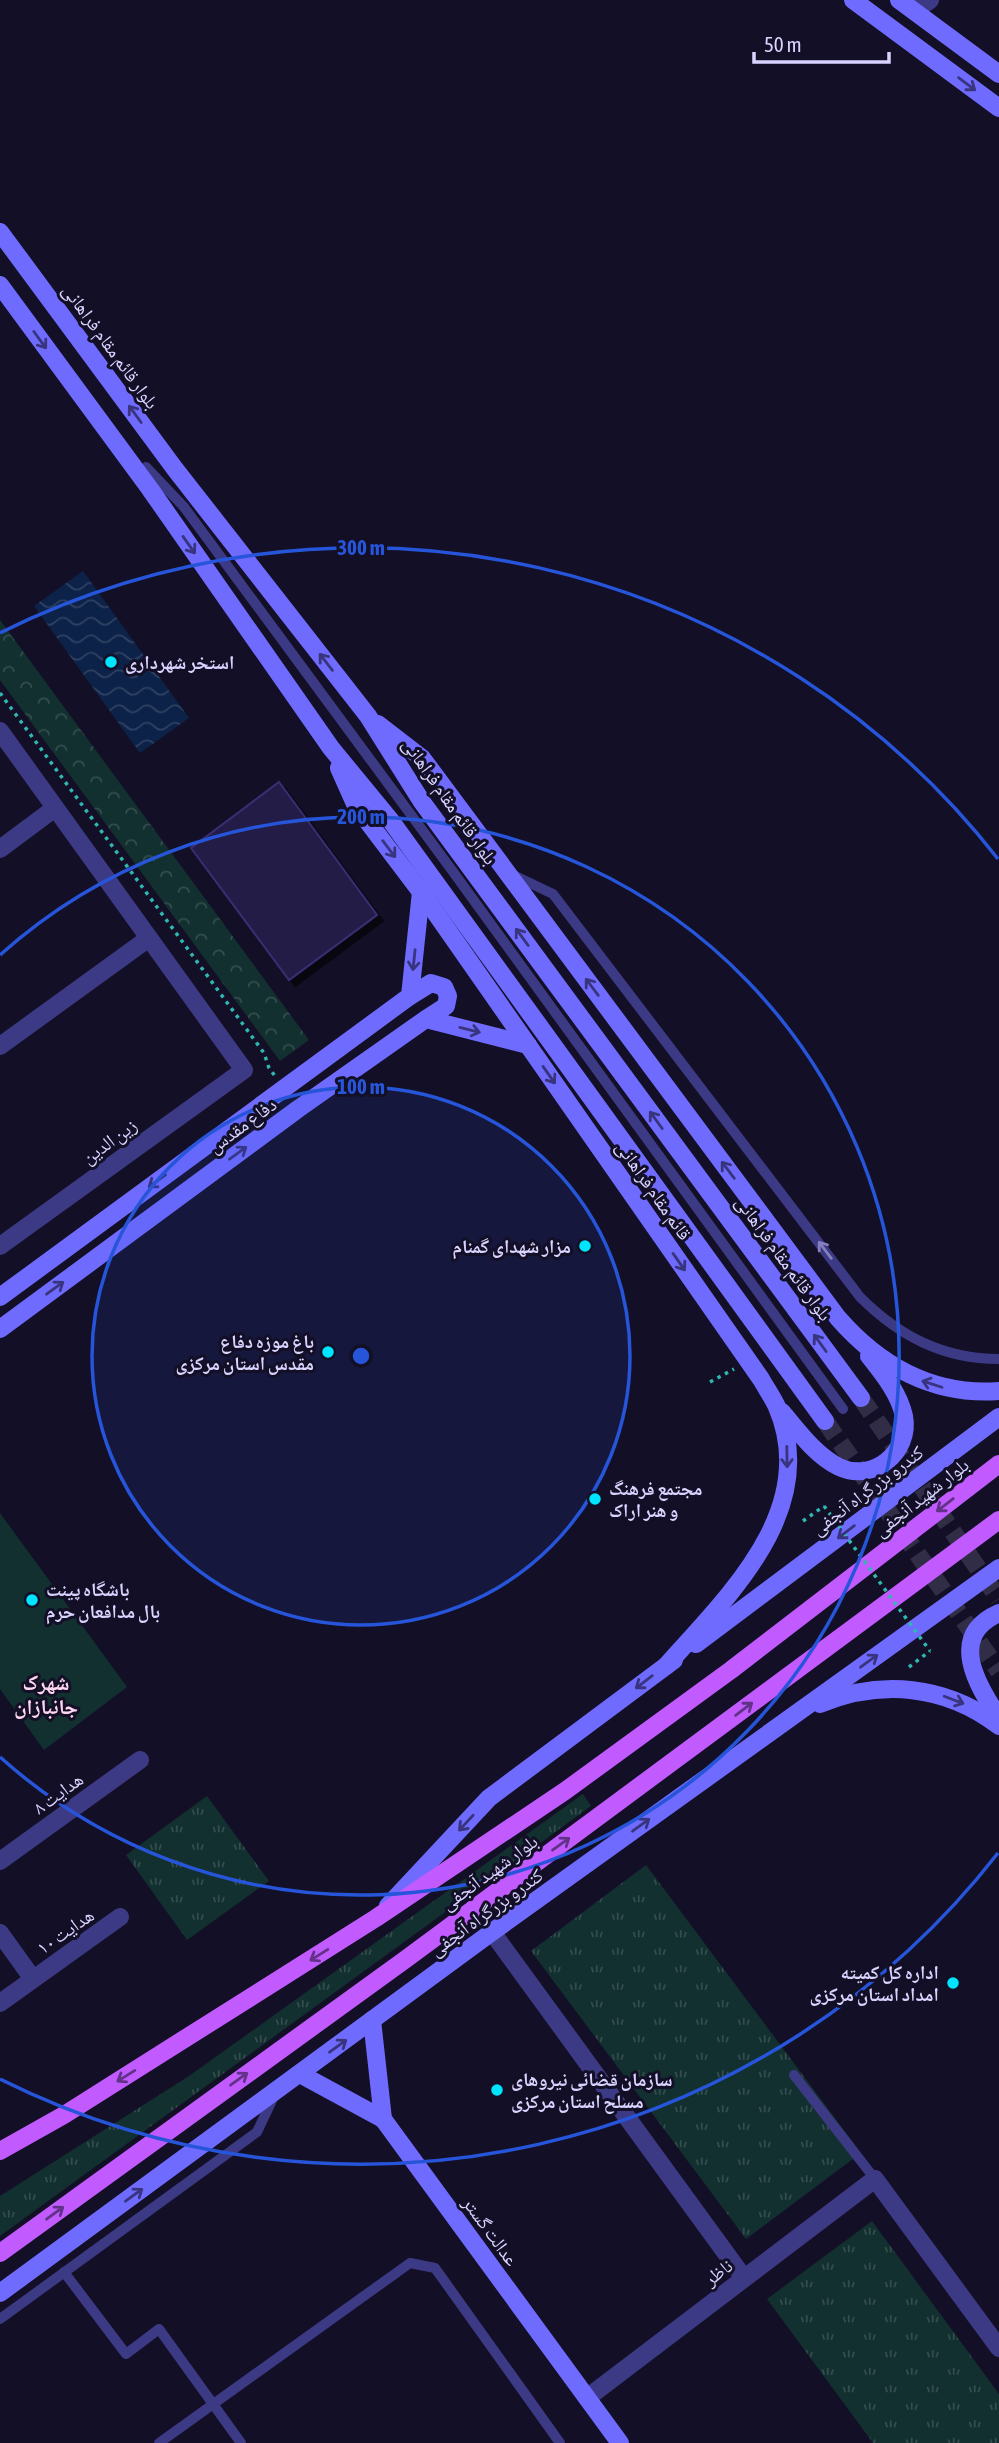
<svg xmlns="http://www.w3.org/2000/svg" width="999" height="2443" font-family="'Asap Condensed','Noto Naskh Arabic',sans-serif">
<style>
.grass{fill:url(#grass-tufts)}
.park{fill:url(#park-crowns)}
.pitch{fill:#12302f}
.water{fill:url(#water-waves)}
.building{fill:#241b47;stroke:#3b2d73;stroke-width:2;filter:url(#shadow)}
.lines{fill:none;stroke-linecap:round;stroke-linejoin:round}
.secondary-tunnel{stroke:#312d47;stroke-width:18;stroke-dasharray:18 9;stroke-linecap:butt}
.path{stroke:#2fb8b0;stroke-width:3.5;stroke-dasharray:3.5 5;stroke-linecap:butt}
.lane{stroke:#3d3a85;stroke-width:10}
.street{stroke:#3d3a85;stroke-width:18}
.secondary{stroke:#6f6bff;stroke-width:18}
.primary{stroke:#c25bff;stroke-width:18}
.path-bridge{stroke:#2fb8b0;stroke-width:3.5;stroke-dasharray:3.5 5;stroke-linecap:butt}
.oneway{stroke:#38347d}
.oneway2{stroke:#837fbc}
.oneway3{stroke:#623188}
.ring{fill:none;stroke:#2655da;stroke-width:3.5}
.poi-dot{fill:#00e5ff;stroke:#130f26;stroke-width:2.5}
.labels{text-anchor:middle;stroke-width:6;stroke-linejoin:round;paint-order:stroke}
.street-label{font-size:19px;fill:#d9d4ff;stroke:#130f26}
.poi-label{font-size:19px;font-weight:bold;fill:#d9d4ff;stroke:#130f26;text-anchor:start}
.neighbourhood-label{font-size:21px;font-weight:bold;fill:#ffd6f0;stroke:#130f26}
.centre{fill:#2655da;stroke:#130f26;stroke-width:3.5}
.ring-label{font-size:21px;text-anchor:middle;font-weight:bold;fill:#2655da;stroke:#130f26;stroke-width:6;stroke-linejoin:round;paint-order:stroke}
</style>
<defs>
<pattern id="grass-tufts" width="24" height="20" patternUnits="userSpaceOnUse" patternTransform="scale(1.75)"><rect width="24" height="20" fill="#12302f"/><path d="M3 7l-1-3M5 7V3M7 7l1-3M15 17l-1-3M17 17v-4M19 17l1-3" fill="none" stroke="#344d4e"/></pattern>
<pattern id="park-crowns" width="20" height="18" patternUnits="userSpaceOnUse" patternTransform="scale(1.75)"><rect width="20" height="18" fill="#12302f"/><path d="M2 6a3 3 0 1 1 6 0M12 15a3 3 0 1 1 6 0" fill="none" stroke="#344d4e"/></pattern>
<pattern id="water-waves" width="16" height="10" patternUnits="userSpaceOnUse" patternTransform="scale(1.75)"><rect width="16" height="10" fill="#0c2248"/><path d="M0 5q4-4 8 0t8 0" fill="none" stroke="#2f4163"/></pattern>
<filter id="shadow"><feDropShadow dx="6" dy="6" stdDeviation="0" flood-color="#0009"/></filter>
</defs>
<rect width="100%" height="100%" fill="#130f26"/>
<g class="grass">
<polygon points="583,1794 591,1806 0,2236 0,2196 189,2076"/>
<polygon points="207,1796 269,1881 187,1940 126,1855"/>
<polygon points="646,1865 861,2153 746,2239 531,1951"/>
<polygon points="872,2221 999,2394 999,2443 873,2443 767,2299"/>
</g>
<polygon class="park" points="0,620 309,1040 280,1061 0,680"/>
<polygon class="pitch" points="0,1513 127,1687 44,1750 0,1689"/>
<polygon class="water" points="83,571 189,718 140,753 34,606"/>
<polygon class="building" points="279,782 377,915 289,980 191,848"/>
<g class="lines">
<g class="secondary-tunnel">
<polyline points="861,1398 999,1599"/>
<polyline points="825,1421 999,1671"/>
</g>
<g class="path">
<polyline points="0,693 264,1053 269,1068 275,1076"/>
<polyline points="710,1382 734,1369"/>
<polyline points="803,1521 824,1506"/>
<polyline points="909,1667 930,1651"/>
</g>
<g class="lane">
<polyline points="146,467 184,507 451,869 843,1409"/>
<path d="M513 875 553 894 860 1297C899 1336 943 1359 999 1359"/>
<polyline points="794,2075 875,2179"/>
<polyline points="64,2272 126,2354 159,2329 241,2443"/>
<polyline points="0,2319 257,2132 274,2096"/>
<polyline points="159,2443 410,2263 435,2268 560,2443"/>
</g>
<g class="street">
<polyline points="914,11 930,0"/>
<polyline points="0,731 244,1070 0,1246"/>
<polyline points="0,849 55,808"/>
<polyline points="0,1046 149,938"/>
<polyline points="0,1861 140,1760"/>
<polyline points="492,1932 744,2278"/>
<polyline points="0,1933 33,1979"/>
<polyline points="0,2003 120,1917"/>
<polyline points="587,2398 875,2179 999,2348"/>
</g>
<g class="secondary">
<polyline points="853,0 999,108"/>
<polyline points="899,0 999,74"/>
<polyline points="0,232 175,469 368,716 422,802 861,1398"/>
<polyline points="0,285 150,489 331,748 391,821 825,1421"/>
<path d="M378 724 422 758 838 1318C880 1366 934 1396 999 1391"/>
<path d="M339 768 356 806 421 892 761 1379C766 1388 773 1398 777 1407 821 1510 727 1597 666 1666"/>
<polyline points="410,996 431,983 444,987 448,996 446,1006 426,1019"/>
<polyline points="0,1297 410,996 421,892"/>
<polyline points="0,1329 298,1109 426,1019 528,1045"/>
<path d="M782 1412C798 1431 816 1456 839 1467 873 1483 911 1452 904 1416 899 1393 883 1374 869 1356"/>
<path d="M999 1613C947 1636 977 1685 999 1718"/>
<polyline points="696,1644 999,1417"/>
<path d="M820 1704C881 1679 946 1685 999 1726"/>
<polyline points="388,1906 489,1798 674,1660"/>
<polyline points="372,2020 383,2119"/>
<polyline points="300,2074 383,2119 620,2443"/>
<polyline points="0,2293 492,1932 999,1568"/>
</g>
<g class="primary">
<polyline points="0,2151 64,2115 376,1918 565,1791 731,1670 999,1464"/>
<polyline points="0,2253 406,1959 999,1520"/>
</g>
<polyline class="path-bridge" points="824,1506 930,1651"/>
</g>
<defs><path id="oneway-shaft" d="M-6 0H5M1.5-3L5.5 0L1.5 3" fill="none" stroke-width="1.6" stroke-linecap="round" stroke-linejoin="round" transform="scale(1.75)"/></defs>
<g class="oneway">
<use href="#oneway-shaft" transform="translate(967 84) rotate(37)"/>
<use href="#oneway-shaft" transform="translate(40 340) rotate(54)"/>
<use href="#oneway-shaft" transform="translate(135 414) rotate(-126)"/>
<use href="#oneway-shaft" transform="translate(189 545) rotate(55)"/>
<use href="#oneway-shaft" transform="translate(326 662) rotate(-128)"/>
<use href="#oneway-shaft" transform="translate(389 849) rotate(53)"/>
<use href="#oneway-shaft" transform="translate(522 937) rotate(-126)"/>
<use href="#oneway-shaft" transform="translate(414 960) rotate(96)"/>
<use href="#oneway-shaft" transform="translate(592 987) rotate(-127)"/>
<use href="#oneway-shaft" transform="translate(470 1030) rotate(14)"/>
<use href="#oneway-shaft" transform="translate(549 1075) rotate(55)"/>
<use href="#oneway-shaft" transform="translate(656 1120) rotate(-126)"/>
<use href="#oneway-shaft" transform="translate(238 1153) rotate(-36)"/>
<use href="#oneway-shaft" transform="translate(728 1170) rotate(-127)"/>
<use href="#oneway-shaft" transform="translate(157 1181) rotate(144)"/>
<use href="#oneway-shaft" transform="translate(679 1262) rotate(55)"/>
<use href="#oneway-shaft" transform="translate(55 1288) rotate(-36)"/>
<use href="#oneway-shaft" transform="translate(820 1343) rotate(-126)"/>
<use href="#oneway-shaft" transform="translate(932 1384) rotate(-162)"/>
<use href="#oneway-shaft" transform="translate(787 1457) rotate(89)"/>
<use href="#oneway-shaft" transform="translate(846 1532) rotate(143)"/>
<use href="#oneway-shaft" transform="translate(869 1661) rotate(-36)"/>
<use href="#oneway-shaft" transform="translate(644 1682) rotate(143)"/>
<use href="#oneway-shaft" transform="translate(954 1700) rotate(21)"/>
<use href="#oneway-shaft" transform="translate(466 1823) rotate(133)"/>
<use href="#oneway-shaft" transform="translate(641 1825) rotate(-36)"/>
<use href="#oneway-shaft" transform="translate(338 2046) rotate(-36)"/>
<use href="#oneway-shaft" transform="translate(134 2195) rotate(-36)"/>
</g>
<use class="oneway2" href="#oneway-shaft" transform="translate(825 1250) rotate(-127)"/>
<g class="oneway3">
<use href="#oneway-shaft" transform="translate(945 1505) rotate(142)"/>
<use href="#oneway-shaft" transform="translate(744 1709) rotate(-37)"/>
<use href="#oneway-shaft" transform="translate(561 1844) rotate(-36)"/>
<use href="#oneway-shaft" transform="translate(319 1955) rotate(148)"/>
<use href="#oneway-shaft" transform="translate(126 2076) rotate(148)"/>
<use href="#oneway-shaft" transform="translate(239 2079) rotate(-36)"/>
<use href="#oneway-shaft" transform="translate(55 2213) rotate(-36)"/>
</g>
<circle cx="361" cy="1356" r="269" fill="#2655da" fill-opacity=".12"/>
<g class="ring">
<circle cx="361" cy="1356" r="269"/>
<path d="M0 955A539 539 0 1 1 0 1757"/>
<path d="M998 1853A808 808 0 0 1 0 2079M0 633A808 808 0 0 1 998 859"/>
</g>
<g class="poi-dot">
<circle cx="111" cy="662" r="7"/>
<circle cx="585" cy="1246" r="7"/>
<circle cx="328" cy="1352" r="7"/>
<circle cx="595" cy="1499" r="7"/>
<circle cx="32" cy="1600" r="7"/>
<circle cx="953" cy="1983" r="7"/>
<circle cx="497" cy="2090" r="7"/>
</g>
<g class="labels">
<g class="street-label">
<text transform="translate(111 346) rotate(54)" y="7">بلوار قائم مقام فراهانی</text>
<text transform="translate(450 801) rotate(55)" y="7">بلوار قائم مقام فراهانی</text>
<text transform="translate(242 1125) rotate(-36)" y="7">دفاع مقدس</text>
<text transform="translate(109 1141) rotate(-36)" y="7">زین الدین</text>
<text transform="translate(654 1190) rotate(55)" y="7">قائم مقام فراهانی</text>
<text transform="translate(784 1258) rotate(54)" y="7">بلوار قائم مقام فراهانی</text>
<text transform="translate(867 1490) rotate(-37)" y="7">کندرو بزرگراه آنجفی</text>
<text transform="translate(921 1497) rotate(-38)" y="7">بلوار شهید آنجفی</text>
<text transform="translate(58 1793) rotate(-36)" y="7">هدایت ۸</text>
<text transform="translate(489 1872) rotate(-36)" y="7">بلوار شهید آنجفی</text>
<text transform="translate(486 1912) rotate(-36)" y="7">کندرو بزرگراه آنجفی</text>
<text transform="translate(65 1931) rotate(-35)" y="7">هدایت ۱۰</text>
<text transform="translate(491 2231) rotate(54)" y="7">عدالت گستر</text>
<text transform="translate(718 2272) rotate(-37)" y="7">ناظر</text>
</g>
<g class="poi-label">
<text x="125" y="669">استخر شهرداری</text>
<text x="571" y="1253" text-anchor="end">مزار شهدای گمنام</text>
<text x="314" y="1348" text-anchor="end">باغ موزه دفاع<tspan x="314" dy="22">مقدس استان مرکزی</tspan></text>
<text x="609" y="1495">مجتمع فرهنگ<tspan x="609" dy="22">و هنر اراک</tspan></text>
<text x="46" y="1596">باشگاه پینت<tspan x="46" dy="22">بال مدافعان حرم</tspan></text>
<text x="939" y="1979" text-anchor="end">اداره کل کمیته<tspan x="939" dy="22">امداد استان مرکزی</tspan></text>
<text x="511" y="2086">سازمان قضائی نیروهای<tspan x="511" dy="22">مسلح استان مرکزی</tspan></text>
</g>
<g class="neighbourhood-label">
<text x="46" y="1690">شهرک<tspan x="46" dy="24">جانبازان</tspan></text>
</g>
</g>
<circle cx="361" cy="1356" r="10" class="centre"/>
<g class="ring-label">
<text x="361" y="555">300 m</text>
<text x="361" y="824">200 m</text>
<text x="361" y="1094">100 m</text>
</g>
<path d="M754 52v10h135v-10" fill="none" stroke="#d9d4ff" stroke-width="3.5"/>
<text x="764" y="52" font-size="21" fill="#d9d4ff" stroke="#130f26" stroke-width="5" paint-order="stroke">50 m</text>
</svg>
